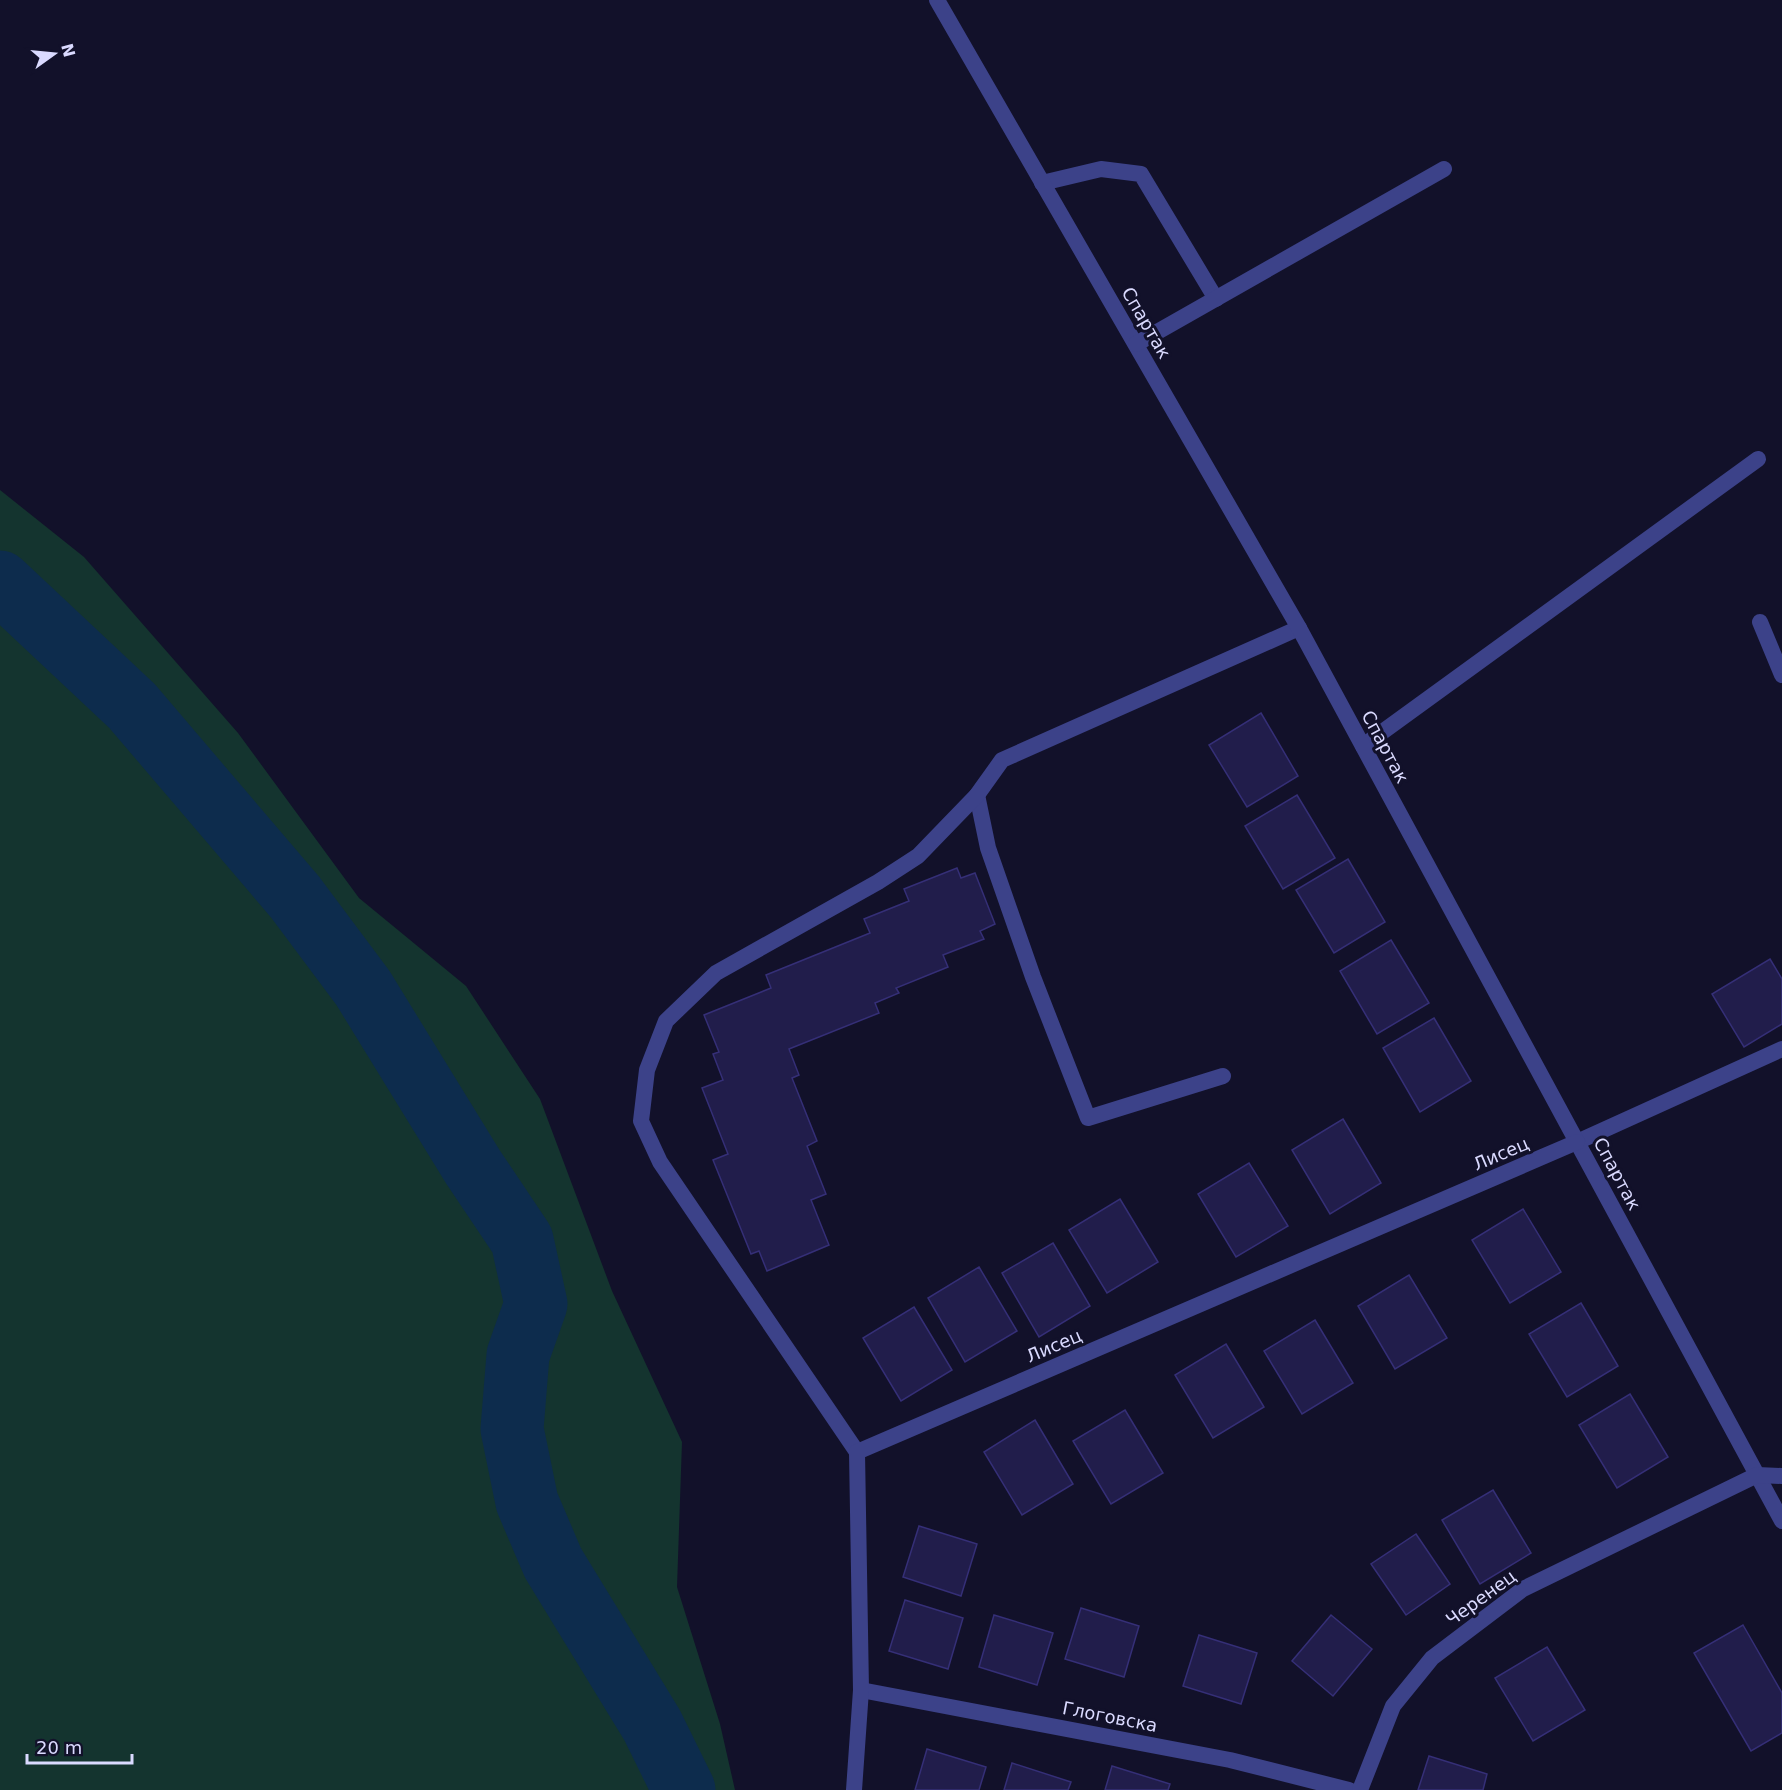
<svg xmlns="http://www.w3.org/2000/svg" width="1782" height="1790" font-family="'DejaVu Sans',sans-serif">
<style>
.green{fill:#14342f}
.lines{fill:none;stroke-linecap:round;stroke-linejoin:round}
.river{stroke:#0d2c4d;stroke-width:63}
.building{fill:#211d4b;stroke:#352f77;stroke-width:1.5}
.service{stroke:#3c4289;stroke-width:16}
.minor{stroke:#3c4289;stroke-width:16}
.labels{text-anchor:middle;stroke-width:6;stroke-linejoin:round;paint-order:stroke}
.street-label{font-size:18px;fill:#dadaff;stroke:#12112a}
</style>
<rect width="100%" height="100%" fill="#12112a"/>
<polygon class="green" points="0,490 84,557 238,733 359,898 466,986 540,1099 612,1291 682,1442 677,1587 720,1724 735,1790 0,1790"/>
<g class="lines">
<polyline class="river" points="0,582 132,706 295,897 363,988 473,1167 522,1240 536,1304 518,1355 512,1429 527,1502 553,1563 652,1725 684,1790"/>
</g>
<g class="building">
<polygon points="1261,713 1298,776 1247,807 1209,745"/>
<polygon points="1297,795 1335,858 1283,889 1245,826"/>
<polygon points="1348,859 1385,922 1334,953 1296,890"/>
<polygon points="957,868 961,878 975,873 995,924 980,931 984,939 943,955 948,967 896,988 899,993 875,1003 879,1013 789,1049 799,1075 792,1078 817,1141 807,1146 826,1194 811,1200 829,1245 767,1271 759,1251 751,1254 713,1160 728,1154 702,1088 723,1080 713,1054 719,1052 704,1015 771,988 766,975 870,933 864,919 909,901 904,889"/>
<polygon points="1391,940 1429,1003 1377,1034 1340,971"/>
<polygon points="1770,959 1782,979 1782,1024 1744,1047 1712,994"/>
<polygon points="1434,1018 1471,1081 1420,1112 1383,1048"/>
<polygon points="1343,1119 1381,1183 1330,1214 1292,1150"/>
<polygon points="1249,1163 1288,1226 1236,1257 1198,1194"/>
<polygon points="1120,1199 1158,1262 1107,1293 1069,1230"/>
<polygon points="1523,1209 1561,1272 1510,1303 1472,1240"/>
<polygon points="1053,1243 1090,1306 1039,1337 1002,1273"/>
<polygon points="979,1267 1017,1331 965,1362 928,1298"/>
<polygon points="1409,1275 1447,1338 1395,1369 1358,1306"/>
<polygon points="1581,1303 1618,1366 1567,1397 1529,1334"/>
<polygon points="914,1307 952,1370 901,1401 863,1338"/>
<polygon points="1315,1320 1353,1383 1302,1414 1264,1351"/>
<polygon points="1226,1344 1264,1407 1213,1438 1175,1375"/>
<polygon points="1630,1394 1668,1457 1617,1488 1579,1425"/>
<polygon points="1125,1410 1163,1473 1111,1504 1073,1441"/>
<polygon points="1035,1420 1073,1484 1022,1515 984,1452"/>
<polygon points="1493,1490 1531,1553 1480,1584 1442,1520"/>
<polygon points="919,1526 977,1544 961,1596 903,1577"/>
<polygon points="1416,1534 1450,1584 1406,1615 1371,1564"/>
<polygon points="905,1600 963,1618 948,1669 889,1651"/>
<polygon points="1081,1608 1139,1626 1124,1677 1065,1659"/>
<polygon points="994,1615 1053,1633 1037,1685 979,1667"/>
<polygon points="1331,1615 1372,1649 1333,1696 1292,1661"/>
<polygon points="1743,1625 1782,1693 1782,1733 1751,1751 1694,1653"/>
<polygon points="1199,1635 1257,1653 1241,1704 1183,1686"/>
<polygon points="1547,1647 1585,1710 1533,1741 1495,1678"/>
<polygon points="927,1749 986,1767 979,1790 915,1790"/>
<polygon points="1429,1756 1487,1774 1483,1790 1418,1790"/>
<polygon points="1012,1763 1071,1782 1068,1790 1004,1790"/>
<polygon points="1112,1766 1170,1784 1168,1790 1105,1790"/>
</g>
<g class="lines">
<g class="service">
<polyline points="1042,183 1101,169 1141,174 1216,299"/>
<polyline points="1760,622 1782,675"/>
<polyline points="1363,746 1758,459"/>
<polyline points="977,795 988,848 1033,977 1088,1118 1223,1076"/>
<polyline points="1577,1142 1782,1049"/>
<polyline points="857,1452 660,1162 641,1121 647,1070 666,1021 716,973 878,882 918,856 977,795 1002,760 1299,628"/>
</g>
<g class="minor">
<polyline points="937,0 1299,628 1782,1521"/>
<polyline points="1136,344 1444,169"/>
<polyline points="861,1690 1230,1760 1349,1790"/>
<polyline points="854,1790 861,1690 857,1452 1577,1142"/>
<polyline points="1360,1790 1393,1706 1432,1658 1523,1589 1757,1475 1782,1476"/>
</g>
</g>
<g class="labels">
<g class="street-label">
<text transform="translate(1146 323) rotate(60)" y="6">Спартак</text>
<text transform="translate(1385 747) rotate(62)" y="6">Спартак</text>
<text transform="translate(1501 1154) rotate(-23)" y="6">Лисец</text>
<text transform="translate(1617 1174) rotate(62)" y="6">Спартак</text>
<text transform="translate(1054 1346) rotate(-23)" y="6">Лисец</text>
<text transform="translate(1481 1598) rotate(-36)" y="6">Черенец</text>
<text transform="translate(1110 1717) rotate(11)" y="6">Глоговска</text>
</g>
</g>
<g transform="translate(54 54) rotate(75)" stroke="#12112a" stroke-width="4.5" paint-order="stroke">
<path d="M0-4.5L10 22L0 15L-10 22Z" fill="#dadaff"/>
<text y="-9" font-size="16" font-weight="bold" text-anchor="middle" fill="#dadaff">N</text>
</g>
<path d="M27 1754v9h105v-9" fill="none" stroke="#dadaff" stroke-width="3"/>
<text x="36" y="1754" font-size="18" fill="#dadaff" stroke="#12112a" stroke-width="4.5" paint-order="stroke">20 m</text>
</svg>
